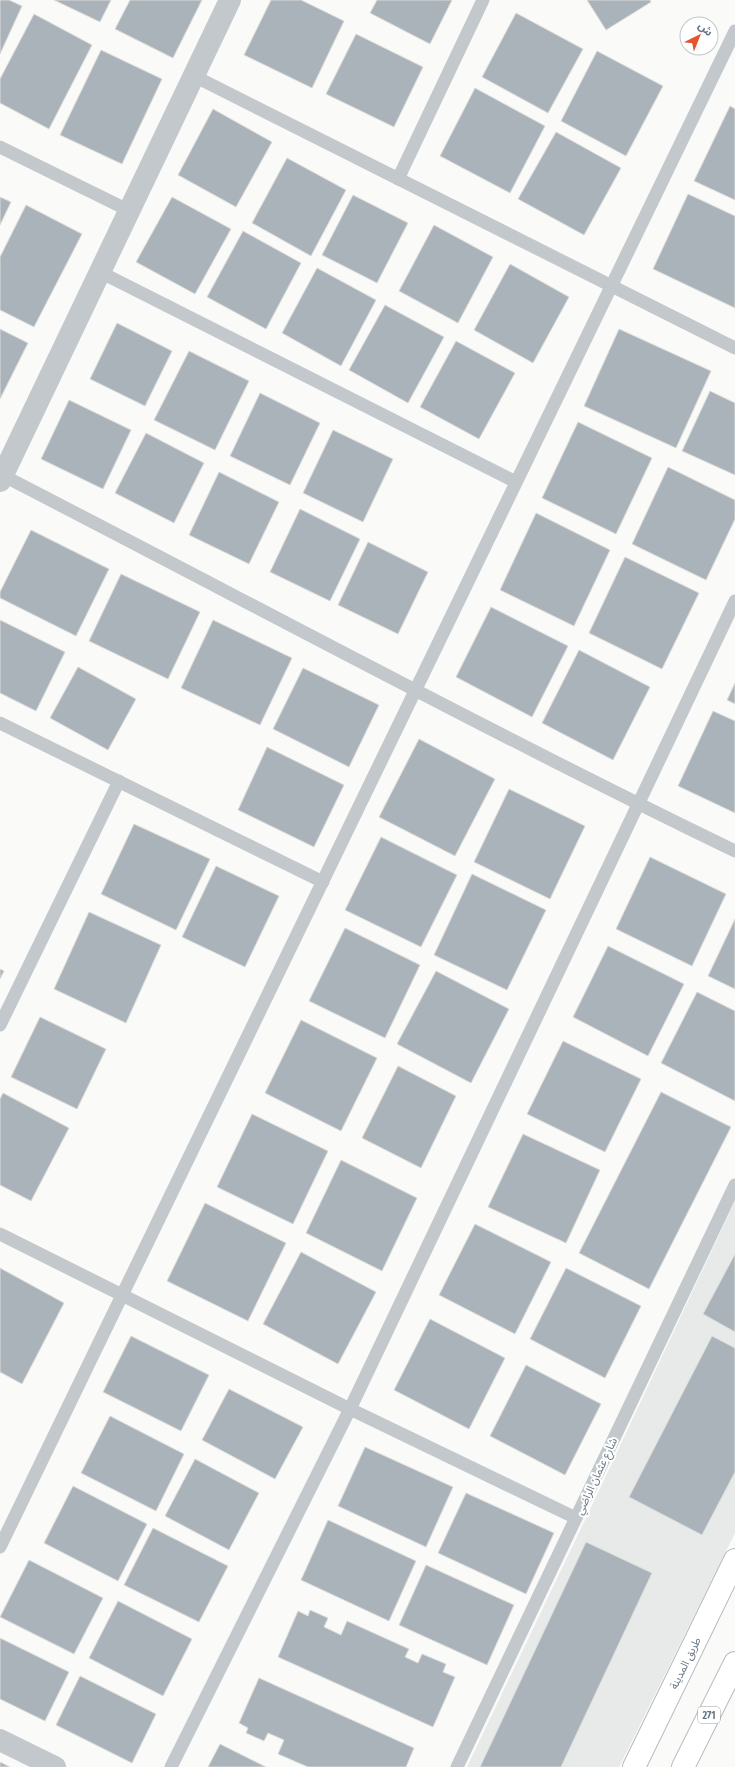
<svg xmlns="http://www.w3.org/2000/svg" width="735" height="1767" font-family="'Fira Sans Condensed','Noto Sans Arabic',sans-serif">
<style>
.built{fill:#e8e9e9}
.building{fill:#aab3b9;stroke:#dcdcda}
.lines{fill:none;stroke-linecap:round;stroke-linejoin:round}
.primary-casing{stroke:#b5babe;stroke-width:24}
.motorway-casing{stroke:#b4b9bd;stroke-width:24}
.service{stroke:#c3c8cc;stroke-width:13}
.minor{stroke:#c3c8cc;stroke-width:22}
.primary{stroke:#fff;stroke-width:22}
.motorway{stroke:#fff;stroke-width:22}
.labels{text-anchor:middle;stroke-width:4;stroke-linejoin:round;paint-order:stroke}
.shield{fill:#fff;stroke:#939fa8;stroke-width:1}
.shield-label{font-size:10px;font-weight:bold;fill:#657683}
.street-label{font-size:11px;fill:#657683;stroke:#fff}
</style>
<rect width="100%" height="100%" fill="#fafaf8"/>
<polygon class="built" points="735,1201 735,1533 619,1767 467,1767 596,1497"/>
<g class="building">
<polygon points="0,0 9,0 22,6 0,54"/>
<polygon points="54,0 111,0 100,22"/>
<polygon points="130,0 202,0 173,58 115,29"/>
<polygon points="271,0 301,0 344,21 312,88 244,55"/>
<polygon points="377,0 452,0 430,44 370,13"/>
<polygon points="587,0 650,0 651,2 606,30"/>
<polygon points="516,13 583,49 548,113 482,77"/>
<polygon points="34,14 92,45 49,129 0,103 0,79"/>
<polygon points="356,34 423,67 394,127 326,94"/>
<polygon points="101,50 162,79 122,164 60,135"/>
<polygon points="597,51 663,86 626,156 561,121"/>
<polygon points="475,88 545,126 510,193 440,156"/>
<polygon points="730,106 735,109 735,200 694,181"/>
<polygon points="213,109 272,142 236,207 178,175"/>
<polygon points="556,132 621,168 584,235 518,199"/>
<polygon points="287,158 346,190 311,256 252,223"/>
<polygon points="688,194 735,216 735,308 653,269"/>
<polygon points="353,195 408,223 377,283 322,255"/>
<polygon points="0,197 11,202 0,225"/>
<polygon points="172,197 231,229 195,294 136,262"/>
<polygon points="26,205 82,234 34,327 0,310 0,257"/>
<polygon points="434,225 493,257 458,323 399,291"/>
<polygon points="243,231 301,263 266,329 207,297"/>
<polygon points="510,264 569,297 533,363 474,330"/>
<polygon points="317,268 376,300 341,366 282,333"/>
<polygon points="385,305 444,337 408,403 349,370"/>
<polygon points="117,323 172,351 145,406 90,379"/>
<polygon points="0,329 28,343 0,399"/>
<polygon points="619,329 711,371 676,448 584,406"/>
<polygon points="456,341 515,373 479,439 420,407"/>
<polygon points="189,351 249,381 215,450 154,420"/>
<polygon points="710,391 735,403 735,475 682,451"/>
<polygon points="260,393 320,423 290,485 230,456"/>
<polygon points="69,400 131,430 103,489 41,459"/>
<polygon points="578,422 652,458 616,534 542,498"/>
<polygon points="333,430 393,459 363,522 303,493"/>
<polygon points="146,433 204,463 174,523 115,493"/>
<polygon points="668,467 735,500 735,519 706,580 632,544"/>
<polygon points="219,472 279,502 249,564 189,535"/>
<polygon points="300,509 360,539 330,601 270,572"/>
<polygon points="536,513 610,550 574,626 500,590"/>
<polygon points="31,530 109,569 76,636 0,598 0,592"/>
<polygon points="368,542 428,572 398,634 338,605"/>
<polygon points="625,557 699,593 662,669 589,633"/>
<polygon points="121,574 200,612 168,679 89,641"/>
<polygon points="491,607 568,646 532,717 456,677"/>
<polygon points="0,620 65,652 36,711 0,693"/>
<polygon points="213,620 292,658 260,725 181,688"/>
<polygon points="579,650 650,687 613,760 542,723"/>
<polygon points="78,667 136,699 108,750 50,718"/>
<polygon points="303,668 379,705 349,767 273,729"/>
<polygon points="735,683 735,704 727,700"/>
<polygon points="713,711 735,721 735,813 678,786"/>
<polygon points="419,739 495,779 455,856 379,817"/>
<polygon points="267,747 344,785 314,847 238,810"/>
<polygon points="509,789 585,826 550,899 474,862"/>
<polygon points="134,824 210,859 176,930 101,894"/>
<polygon points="381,837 457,875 421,947 345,910"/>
<polygon points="650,857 726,894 692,966 616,929"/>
<polygon points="216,866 279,896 245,967 182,937"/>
<polygon points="472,874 546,910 507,990 434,955"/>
<polygon points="89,912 161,945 126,1023 54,989"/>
<polygon points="735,919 735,989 708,976"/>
<polygon points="345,928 420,965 385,1038 309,1001"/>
<polygon points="608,946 684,984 648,1056 573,1017"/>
<polygon points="0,969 4,971 0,979"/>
<polygon points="436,971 509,1009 471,1083 397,1044"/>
<polygon points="697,992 735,1011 735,1101 661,1063"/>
<polygon points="40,1017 106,1049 77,1109 11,1077"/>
<polygon points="301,1020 377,1058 341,1131 265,1093"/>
<polygon points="563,1041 641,1079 605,1152 527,1114"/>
<polygon points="398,1066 456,1096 421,1168 362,1138"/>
<polygon points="661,1092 731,1127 649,1289 579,1253"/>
<polygon points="3,1093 69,1128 31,1201 0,1185 0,1099"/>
<polygon points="252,1114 328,1151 293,1224 217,1187"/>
<polygon points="523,1134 600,1170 566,1243 488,1207"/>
<polygon points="341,1160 417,1198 382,1271 306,1233"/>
<polygon points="205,1203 286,1243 248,1321 167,1281"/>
<polygon points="475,1224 551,1262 515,1334 439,1295"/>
<polygon points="301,1252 376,1292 338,1364 263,1324"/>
<polygon points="735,1254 735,1332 703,1314"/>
<polygon points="0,1268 64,1303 22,1384 0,1372"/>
<polygon points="566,1268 641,1306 605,1378 530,1339"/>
<polygon points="430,1319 505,1358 469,1429 394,1390"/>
<polygon points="131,1336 209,1375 181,1431 103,1392"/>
<polygon points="712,1336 735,1348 735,1472 702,1535 629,1497"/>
<polygon points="526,1365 601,1404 565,1475 490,1436"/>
<polygon points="229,1389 303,1427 275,1479 202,1440"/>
<polygon points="110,1416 184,1454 156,1511 81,1473"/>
<polygon points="365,1447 453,1487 426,1547 338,1506"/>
<polygon points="195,1459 259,1493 229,1550 165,1516"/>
<polygon points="73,1486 147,1524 118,1581 44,1543"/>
<polygon points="466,1493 554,1533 526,1594 438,1553"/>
<polygon points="328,1520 416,1561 389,1621 301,1580"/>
<polygon points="153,1528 228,1566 199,1622 124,1585"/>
<polygon points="586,1542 652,1573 561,1767 480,1767"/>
<polygon points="29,1560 103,1598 74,1654 0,1617"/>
<polygon points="426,1565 514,1605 487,1665 399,1625"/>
<polygon points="118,1601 192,1639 163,1696 89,1658"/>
<polygon points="310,1610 328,1618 324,1627 341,1635 347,1621 409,1649 405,1657 418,1663 422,1654 446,1664 443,1672 455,1677 433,1727 278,1657 298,1611 308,1616"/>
<polygon points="0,1638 69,1672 45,1721 0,1699"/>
<polygon points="80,1676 156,1714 132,1763 56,1725"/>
<polygon points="259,1678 414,1748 406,1767 308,1767 278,1754 284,1740 268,1733 264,1741 246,1733 248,1728 239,1723"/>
<polygon points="220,1744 266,1767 208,1767"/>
<polygon points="0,1762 10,1767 0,1767"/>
</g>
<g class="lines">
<defs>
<polyline id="primary" points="634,1767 735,1560"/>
<polyline id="motorway" points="683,1767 735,1663"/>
</defs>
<use href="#primary" class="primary-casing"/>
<use href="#motorway" class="motorway-casing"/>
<g class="service">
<polyline points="194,76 735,348"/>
<polyline points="0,147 130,211"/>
<polyline points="398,179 483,0"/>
<polyline points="100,272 516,482"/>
<path d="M0 474C245 600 487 731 735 851"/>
<polyline points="0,723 323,882"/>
<polyline points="0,1025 119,781"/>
<polyline points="0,1234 350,1409 576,1518"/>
<polyline points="0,1547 735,31"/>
<polyline points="171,1767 350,1409 735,601"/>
<polyline points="457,1767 735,1185"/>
</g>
<g class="minor">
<polyline points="0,481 230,0"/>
<polyline points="0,1740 55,1767"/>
</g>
<use href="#primary" class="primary"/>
<use href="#motorway" class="motorway"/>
</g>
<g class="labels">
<rect class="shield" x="698" y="1707" width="22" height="16" rx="3"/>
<g class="shield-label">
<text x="709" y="1719">271</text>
</g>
<g class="street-label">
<text transform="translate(596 1476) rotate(-65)" y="4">شارع عثمان الراضي</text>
<text transform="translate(685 1663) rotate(-64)" y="4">طريق المدينة</text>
</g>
</g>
<g transform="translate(699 36) rotate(43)"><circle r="19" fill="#ffffff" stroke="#c1c8cd"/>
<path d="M0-3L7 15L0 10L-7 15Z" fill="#e4572e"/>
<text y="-6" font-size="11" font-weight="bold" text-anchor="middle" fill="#657683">ش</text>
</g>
</svg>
